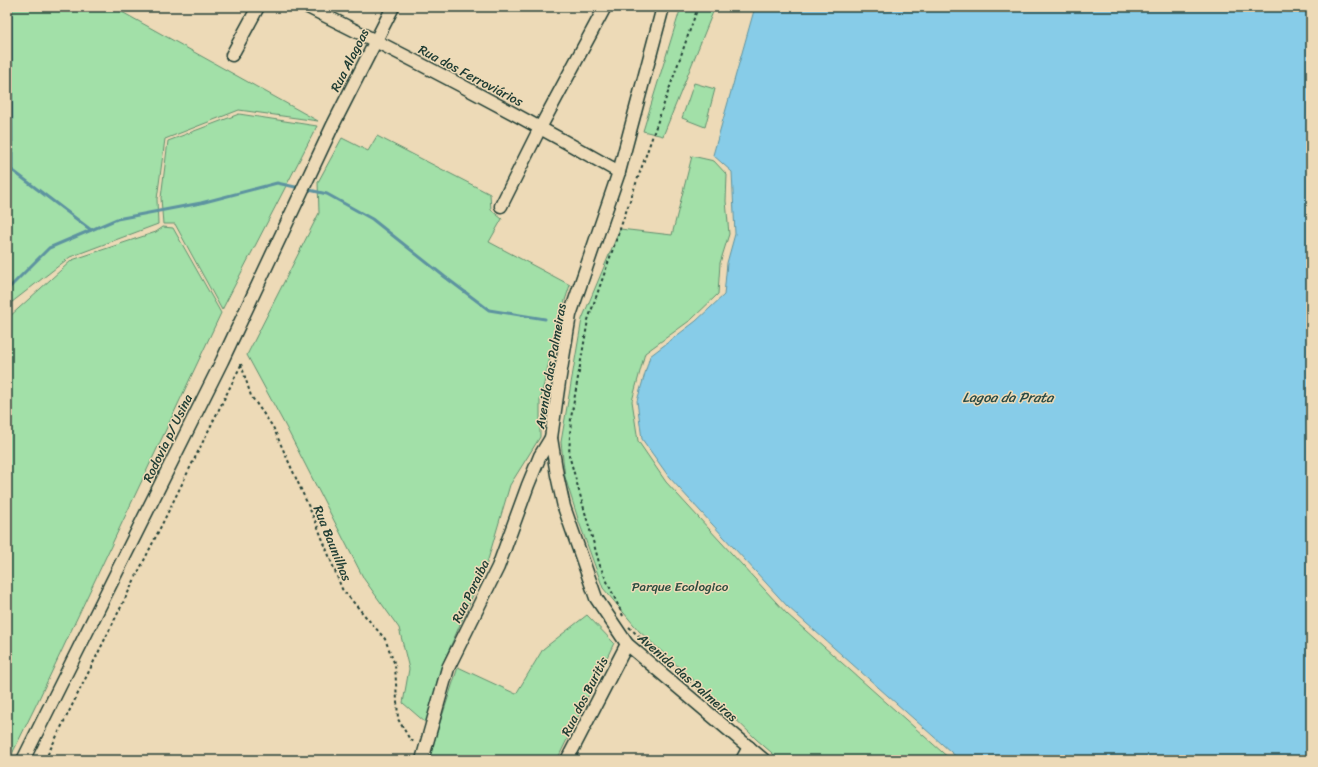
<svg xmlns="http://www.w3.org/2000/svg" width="1318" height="767" font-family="Sriracha,sans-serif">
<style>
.green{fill:#a2e0a8;stroke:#608e6e}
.water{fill:#87cce8;stroke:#5d93a0}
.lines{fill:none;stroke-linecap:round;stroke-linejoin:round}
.stream{stroke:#5d93a0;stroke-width:3}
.minor-casing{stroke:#1f3d34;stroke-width:15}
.path{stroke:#1f3d34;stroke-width:2;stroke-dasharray:3 3;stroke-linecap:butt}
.minor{stroke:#eddab7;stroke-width:12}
.labels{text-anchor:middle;stroke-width:3;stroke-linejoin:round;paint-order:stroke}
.street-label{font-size:13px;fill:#1f3d34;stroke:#eddab7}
.park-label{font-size:13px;fill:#2c4d40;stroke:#eddab7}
.water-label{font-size:14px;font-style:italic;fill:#294b46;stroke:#eddab7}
</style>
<rect width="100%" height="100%" fill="#eddab7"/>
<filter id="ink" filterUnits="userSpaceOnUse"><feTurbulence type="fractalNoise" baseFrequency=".025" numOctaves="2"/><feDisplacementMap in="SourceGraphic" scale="8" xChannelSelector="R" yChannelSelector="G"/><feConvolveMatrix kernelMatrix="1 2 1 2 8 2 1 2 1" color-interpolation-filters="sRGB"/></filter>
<g filter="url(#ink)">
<g class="green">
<polygon points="7,7 113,7 318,121 239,110 165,139 157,199 158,224 70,257 7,306"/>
<polygon points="681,7 715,7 663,136 643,131"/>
<polygon points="694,83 715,89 705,127 682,118"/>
<polygon points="239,114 317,126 222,310 175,224 163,224 161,198 168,141"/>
<polygon points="377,136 490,194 491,210 502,219 489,242 570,285 559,319 540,401 540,437 510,485 487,563 441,668 426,723 403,703 409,669 399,628 364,579 286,427 247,355 319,213 318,182 342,138 368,151"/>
<polygon points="692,156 714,161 727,175 726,201 729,234 720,263 718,294 692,319 645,353 632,401 638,441 666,482 787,614 951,760 780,760 756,739 721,705 639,631 603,588 579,522 565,477 561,442 582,319 620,229 672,235"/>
<polygon points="163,227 173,228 221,313 37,703 9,760 7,760 7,321 8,318 72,260 156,232"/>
<polygon points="587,615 614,643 557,760 428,760 458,667 516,694 543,649"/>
</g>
<polygon class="water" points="755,7 1300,7 1311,18 1311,760 960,760 788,607 669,477 642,439 637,401 650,356 696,321 724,295 727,263 735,234 732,172 713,155"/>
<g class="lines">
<g class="stream">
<polyline points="11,7 12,170 91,230"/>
<polyline points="305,189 327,194 372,219 445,277 489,310 545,319"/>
<polyline points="7,290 49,248 117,219 201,203 277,183 300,188"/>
</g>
<defs>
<g id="minor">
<path d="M308 7C413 59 517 114 619 172"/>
<polyline points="663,7 619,172 570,315 559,382 551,438 557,475 564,507 596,598 627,644 764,760"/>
<polyline points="232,55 258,7"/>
<polyline points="501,206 540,128 605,7"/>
<polyline points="23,760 222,361 332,127 393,7"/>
<polyline points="422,760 448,668 498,567 528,485 540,456 551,438"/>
<polyline points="567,760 627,644"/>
<polyline points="742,760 749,747"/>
</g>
</defs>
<use href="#minor" class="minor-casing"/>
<g class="path">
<polyline points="241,364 251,396 273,427 317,525 342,589 385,639 395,665 398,719 409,738 415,743"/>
<polyline points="623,616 600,566 569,455 571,418 588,320 698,7"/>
<polyline points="629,627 652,649"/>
<polyline points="670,665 705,694"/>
<polyline points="45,760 241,365"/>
</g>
<use href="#minor" class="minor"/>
</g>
</g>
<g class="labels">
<g class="street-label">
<text transform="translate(349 60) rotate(-63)" y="5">Rua Alagoas</text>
<text transform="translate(471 75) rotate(28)" y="5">Rua dos Ferroviários</text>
<text transform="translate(550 366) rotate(-80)" y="5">Avenida das Palmeiras</text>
<text transform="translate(167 438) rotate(-64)" y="5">Rodovia p/ Usina</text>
<text transform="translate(333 543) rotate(68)" y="5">Rua Baunilhas</text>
<text transform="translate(470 591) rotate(-64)" y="5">Rua Paraiba</text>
<text transform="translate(688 677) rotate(41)" y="5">Avenida das Palmeiras</text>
<text transform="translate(584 696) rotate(-63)" y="5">Rua dos Buritis</text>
</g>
<g class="park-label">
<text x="680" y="591">Parque Ecologico</text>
</g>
<g class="water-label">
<text x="1008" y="402">Lagoa da Prata</text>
</g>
</g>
<rect width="1318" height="767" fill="none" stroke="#eddab7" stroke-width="24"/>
<rect x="12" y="12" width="1294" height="743" fill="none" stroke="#1f3d34" stroke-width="1.5" filter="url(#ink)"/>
</svg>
